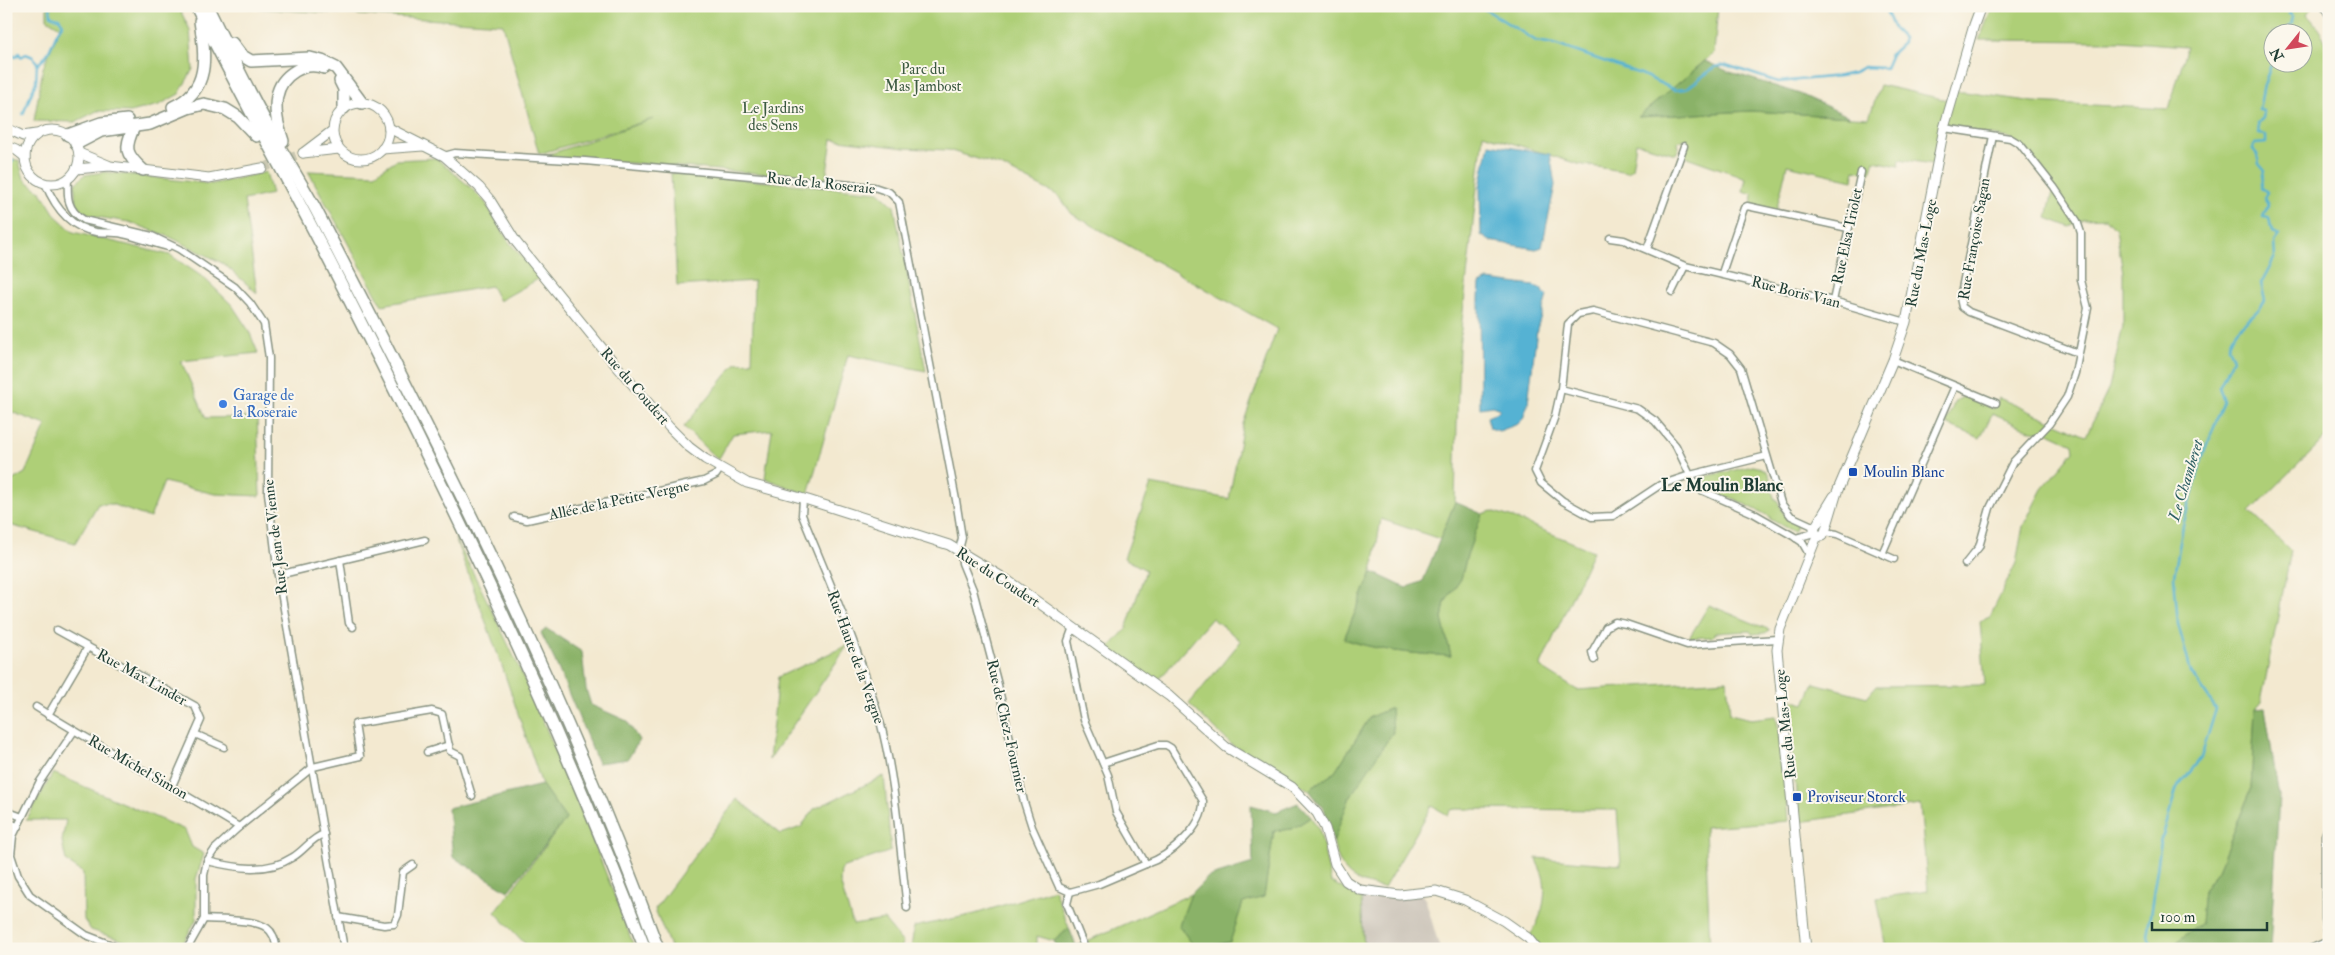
<svg xmlns="http://www.w3.org/2000/svg" width="2335" height="955" font-family="'IM FELL Double Pica',serif">
<style>
.industrial{fill:#cac3b8}
.green{fill:#aecf77;stroke:#668656;fill-rule:evenodd}
.forest{fill:#8ab268;stroke:#54784e}
.water{fill:#54b2d3;stroke:#3a7884}
.lines{fill:none;stroke-linecap:round;stroke-linejoin:round}
.stream{stroke:#54b2d3;stroke-width:2.5}
.secondary-tunnel{stroke:#c9c7b1;stroke-width:9;stroke-dasharray:9 4.5;stroke-linecap:butt}
.street-casing{stroke:#899382;stroke-width:9}
.secondary-casing{stroke:#899382;stroke-width:11}
.highway-casing{stroke:#899382;stroke-width:14}
.street{stroke:#fff;stroke-width:6}
.secondary{stroke:#fff;stroke-width:9}
.highway{stroke:#fff;stroke-width:11}
.shop-dot{fill:#3f7fe0;stroke:#fbf7ec;stroke-width:2}
.transit-dot{fill:#1a4fb4;stroke:#fbf7ec;stroke-width:2}
.labels{text-anchor:middle;stroke-width:4;stroke-linejoin:round;paint-order:stroke}
.park-label{font-size:15px;fill:#3c5a41;stroke:#fbf7ec}
.street-label{font-size:15px;fill:#1f3d34;stroke:#fbf7ec}
.shop-label{font-size:15px;fill:#366cbe;stroke:#fbf7ec;text-anchor:start}
.transit-label{font-size:15px;fill:#164399;stroke:#fbf7ec;text-anchor:start}
.water-label{font-size:16px;font-style:italic;fill:#2f6064;stroke:#fbf7ec}
.quarter-label{font-size:18px;font-weight:bold;fill:#1f3d34;stroke:#fbf7ec}
</style>
<rect width="100%" height="100%" fill="#fbf7ec"/>
<filter id="ink" filterUnits="userSpaceOnUse"><feTurbulence type="fractalNoise" baseFrequency=".02" numOctaves="2"/><feDisplacementMap in="SourceGraphic" scale="10" xChannelSelector="R" yChannelSelector="G"/><feConvolveMatrix kernelMatrix="1 2 1 2 8 2 1 2 1" color-interpolation-filters="sRGB"/></filter>
<filter id="wash" filterUnits="userSpaceOnUse"><feTurbulence type="fractalNoise" baseFrequency=".0096" numOctaves="4" result="noise"/><feDisplacementMap in="SourceGraphic" scale="20" xChannelSelector="R" yChannelSelector="G"/><feGaussianBlur stdDeviation="1.12" result="paint"/><feColorMatrix in="noise" values="0 0 0 0 0 0 0 0 0 0 0 0 0 0 0 0 0 1.4 0 .05"/><feComposite in="paint" operator="in"/></filter>
<g filter="url(#wash)">
<rect width="100%" height="100%" fill="#f3e9d0"/>
<polygon class="industrial" points="1360,890 1421,893 1426,901 1440,949 1364,949"/>
<g class="green">
<polygon points="47,6 178,6 190,30 193,69 179,94 159,105 130,112 97,111 75,122 34,121 43,68 60,27 47,19"/>
<path d="M221 6H1718L1714 53 1639 117 1751 111 1869 118 1880 85 1952 101 1954 92H1965L2034 102 2169 109 2187 46 2120 41 1979 40 1993 6H2313L2307 14 2319 29 2329 48V434L2250 512 2291 551 2261 702 2255 709 2251 790 2218 870 2204 889 2201 923 2167 949H1886L1877 898 1928 891 1920 805 1799 822 1787 699 1805 704 1814 683 1867 697 1876 686 1985 685 1980 621 1990 617 2016 563 2023 526 2042 489 2074 451 2073 444 2049 433 2032 431 1992 414 1980 438 1946 424 1955 401 1965 396 1994 409 1999 398 2086 436 2109 388 2123 326V273L2116 229 2106 218 2083 219 2070 227 2047 218 2054 187 2010 138 1945 128 1938 165 1900 159 1899 166 1874 161 1870 173 1855 170 1853 180 1787 165 1776 212 1752 207 1753 194 1743 191 1746 178 1684 156 1689 146 1686 139 1678 142 1679 148 1676 154 1636 143 1632 169 1628 172 1578 164 1483 134 1459 347 1455 502 1440 539 1381 519 1372 572 1344 639C1378 651 1415 654 1451 656L1442 619 1445 602 1461 579 1467 555 1482 514 1492 511 1516 519 1593 551 1540 667 1577 690 1727 680 1730 714 1751 719 1776 716 1782 750 1788 821 1705 827 1710 949H1537L1528 938C1541 921 1548 897 1543 876 1541 869 1537 864 1536 858L1621 865 1617 810 1456 809 1451 810 1448 815 1432 806 1384 888C1362 884 1345 879 1337 855 1336 851 1333 845 1334 840 1342 800 1371 765 1393 732L1370 717 1335 772 1309 790 1233 746 1189 704 1241 641 1212 618 1156 683 1109 648 1126 629 1146 570 1124 558 1151 484 1229 499 1243 424 1277 329 1072 214 1059 196 1001 166 948 150 904 148 832 139 826 179 646 164 538 158 653 119 539 154 503 24ZM2272 32H2302V62H2272Z"/>
<polygon points="6,156 19,161 24,179 41,192 56,216 73,232 170,255 204,278 232,305 249,331 258,353 181,361 206,418 257,417 260,496 215,494 164,482 150,518 111,504 98,504 75,543 6,524 6,484 25,473 46,425 6,410"/>
<polygon points="436,158 469,186 485,202 509,242 540,278 499,301 491,286 382,305 308,171 375,174 396,160"/>
<polygon points="105,172 212,184 266,172 272,194 244,200 257,293 224,264 170,237 129,222 97,217 80,211 75,196 75,184 84,175"/>
<polygon points="671,173 879,192 894,206 926,371 848,355 808,495 765,478 772,430 733,434 718,460 684,427 736,363 752,362 754,281 677,286"/>
<path d="M1753 466C1766 468 1769 472 1772 485L1770 486 1775 500H1777L1784 514 1798 523 1794 532 1770 519 1771 517 1730 497 1729 499 1704 488 1707 476Z"/>
<path d="M455 538C525 670 582 809 635 949H530L495 912 566 819 542 785 502 666Z"/>
<polygon points="1709,605 1770,630 1765,633 1752,634 1750,631 1715,633 1712,637 1689,638"/>
<polygon points="848,645 769,760 778,677"/>
<polygon points="53,773 185,830 192,847 204,854 196,879 196,920 180,949 149,949 91,930 84,920 83,873 66,861 62,841 66,820 26,820"/>
<polygon points="884,776 891,851 841,868 840,882 853,925 884,920 903,943 901,949 671,949 655,909 737,799 781,834 801,827 814,809"/>
<polygon points="1311,817 1320,832 1331,882 1361,898 1364,949 1198,949 1230,942 1243,902 1264,896 1274,831 1292,829"/>
<polygon points="1054,889 1069,928 1054,941 1037,936 1037,947 1033,949 911,949 914,927 975,914"/>
<polygon points="1191,894 1179,926 1196,949 1091,949 1087,941"/>
</g>
<g class="forest">
<polygon points="1705,61 1727,71 1800,94 1850,117 1751,111 1638,117"/>
<path d="M1455 502 1482 514 1467 555 1461 579 1445 602 1442 619 1451 656C1415 654 1379 651 1344 639L1372 572 1406 588 1423 581Z"/>
<polygon points="547,629 582,652 586,689 591,705 627,721 639,740 628,759 598,763 555,661 541,633"/>
<polygon points="1391,708 1393,732 1350,797 1333,842 1325,811 1309,790 1335,772 1370,717"/>
<polygon points="2265,708 2279,797 2270,949 2167,949 2201,923 2204,889 2218,870 2251,790 2255,709"/>
<polygon points="542,785 566,819 508,891 453,857 448,808"/>
<polygon points="1298,803 1311,817 1292,829 1274,831 1264,897 1243,903 1230,942 1196,949 1179,926 1191,894 1208,877 1253,863 1251,805 1276,812"/>
<polygon points="1069,928 1076,946 1083,944 1085,949 1058,949 1054,941"/>
</g>
<g class="water">
<polygon points="1489,144 1550,154 1555,185 1542,247 1536,249 1490,241 1481,235 1480,187"/>
<polygon points="1488,280 1534,286 1540,288 1547,296 1537,329 1528,403 1523,419 1518,424 1499,431 1490,428 1487,417 1496,413 1500,409 1492,406 1480,408 1479,298 1480,284"/>
</g>
<g class="lines">
<g class="stream">
<polyline points="1480,6 1536,41 1554,44 1641,74 1675,90 1686,89 1715,67 1726,65 1778,82 1840,76 1854,73 1863,67 1885,68 1891,54 1903,43 1903,38 1894,29 1884,6"/>
<polyline points="2287,32 2292,22 2292,15 2289,14 2292,6"/>
<polyline points="6,54 7,57 11,52 15,57 19,53 21,57 26,54 33,57 38,64"/>
<path d="M23 114 36 82 37 65C55 51 51 37 63 24L59 18 51 16 50 6"/>
<polyline points="6,172 13,160"/>
<path d="M2154 949 2147 936 2161 842 2176 790 2201 758 2216 709 2191 672 2178 624 2174 576 2183 525 2205 449 2224 401 2219 387 2233 359 2228 347C2237 320 2253 321 2265 301L2261 283 2275 257 2274 242 2279 235 2272 232 2269 218 2263 217 2268 205 2264 198 2267 192 2261 187 2265 171 2259 164 2257 154 2252 148 2255 144 2266 143V135L2259 134 2258 123 2263 118 2264 111 2259 110 2264 85 2272 62"/>
</g>
</g>
</g>
<g filter="url(#ink)">
<g class="lines">
<polyline class="secondary-tunnel" points="262,168 303,153"/>
<defs>
<g id="street">
<polyline points="1944,128 2010,138 2020,144 2054,187 2077,221 2081,233 2081,280 2088,308 2075,373 2067,397 2049,424 2013,462 1990,508 1979,547 1965,564"/>
<polyline points="1993,136 1960,298 1962,307 1969,312 2078,353"/>
<polyline points="444,156 455,153 585,161 874,187 889,192 899,202 956,500 962,538 960,546 962,563 973,590 998,685 1024,802 1032,827 1059,887 1070,892"/>
<path d="M68 179C67 197 67 210 84 220L152 236 179 249 235 287 250 303 264 324 269 358 268 493 278 575 344 949"/>
<path d="M45 183C54 205 69 228 96 232 104 233 114 232 123 234 138 237 152 243 168 247"/>
<polyline points="1610,238 1624,240 1685,266"/>
<polyline points="1647,249 1684,146"/>
<polyline points="1722,273 1744,208 1747,206 1848,228"/>
<polyline points="1672,292 1685,266 1833,301 1906,322"/>
<polyline points="1833,301 1861,172"/>
<polyline points="1893,360 1996,403"/>
<polyline points="1561,389 1638,409 1655,421 1676,446 1690,475 1701,490 1753,513 1793,536 1802,542 1810,556"/>
<polyline points="1767,456 1690,475 1660,485 1613,516 1592,517 1563,501 1541,483 1535,471 1555,416 1561,389 1568,324 1578,314 1593,311 1714,343 1730,354 1741,368 1781,503 1791,516 1815,527"/>
<path d="M803 499 802 515C830 584 861 653 881 725 896 783 900 849 907 908"/>
<polyline points="514,517 527,520 704,481 716,475 720,469"/>
<polyline points="1825,532 1837,534 1894,559"/>
<polyline points="1796,538 1814,533"/>
<polyline points="1882,554 1955,386"/>
<polyline points="340,560 349,623 353,627"/>
<polyline points="278,575 425,540"/>
<polyline points="57,630 195,706 201,720 172,786"/>
<polyline points="1594,660 1592,652 1606,627 1615,622 1626,624 1687,645 1777,639"/>
<path d="M36 707C103 749 172 786 239 827"/>
<polyline points="48,715 88,647"/>
<polyline points="74,731 39,783 13,836 11,855 18,876 30,895 86,935 122,949"/>
<polyline points="195,734 224,747"/>
<polyline points="427,752 449,745"/>
<path d="M1103 763 1158 745H1166L1171 748 1203 801C1204 827 1170 856 1146 864"/>
<polyline points="6,811 22,817"/>
<polyline points="6,822 18,826"/>
<polyline points="2329,824 2325,835 2325,919 2329,943"/>
<path d="M207 861C236 868 267 874 293 857 305 850 311 838 324 834"/>
<polyline points="1070,892 1099,884 1146,864 1116,812 1108,775 1084,720 1068,641 1073,627"/>
<polyline points="1070,892 1067,904 1085,949"/>
<polyline points="338,917 384,925 394,924 398,915 403,872 413,865"/>
<path d="M204 919C219 920 255 919 267 928 274 933 275 941 277 949"/>
<polyline points="187,949 204,919 204,875 207,861 215,849 239,827 313,767 360,756 355,724 432,711 442,714 450,751 460,756 472,796"/>
<polyline points="2310,949 2328,941"/>
</g>
<g id="secondary">
<polyline points="2325,6 2329,13"/>
<circle cx="361" cy="131" r="28"/>
<polyline points="6,128 23,136 36,134"/>
<polyline points="389,128 444,156 479,187 490,200 516,242 615,364 669,427 689,447 705,459 747,483 808,500 949,545 1007,580 1169,696 1226,747 1292,787 1317,813 1325,828 1335,864 1346,881 1360,890 1400,895 1436,891 1465,900 1504,921 1528,938 1537,949"/>
<circle cx="52" cy="157" r="27"/>
<polyline points="6,146 16,150 25,157"/>
<polyline points="382,149 423,146"/>
<polyline points="79,153 108,165"/>
<polyline points="303,153 332,131"/>
<polyline points="303,153 339,149"/>
<polyline points="76,169 110,166 209,178 262,168"/>
<polyline points="1817,536 1822,536 1825,532 1837,492 1893,360 1906,322 1944,128 1974,25 1981,6"/>
<polyline points="1817,536 1814,529 1834,496"/>
<polyline points="1806,949 1777,650 1780,629 1817,536"/>
</g>
<g id="highway">
<path d="M196 6C239 92 286 176 330 262 445 487 555 713 645 949"/>
<path d="M207 6C227 47 247 88 269 128 284 156 301 182 316 210 441 450 565 694 658 949"/>
<polyline points="232,43 241,55 251,61 310,58 322,61 336,68 362,103"/>
<polyline points="340,81 344,89 344,108"/>
<path d="M173 107C211 90 205 55 200 21"/>
<path d="M134 127C124 148 125 154 143 170"/>
<polyline points="68,135 101,123 127,120"/>
<path d="M283 141C278 127 274 111 277 96 281 75 305 60 324 68"/>
<polyline points="76,144 101,131 150,124 188,108 204,104 225,109 238,117 256,136"/>
</g>
</defs>
<use href="#street" class="street-casing"/>
<use href="#secondary" class="secondary-casing"/>
<use href="#highway" class="highway-casing"/>
<use href="#street" class="street"/>
<use href="#secondary" class="secondary"/>
<use href="#highway" class="highway"/>
</g>
</g>
<circle class="shop-dot" cx="223" cy="404" r="5"/>
<g class="transit-dot">
<rect x="1848" y="467" width="10" height="10" rx="2.5"/>
<rect x="1792" y="792" width="10" height="10" rx="2.5"/>
</g>
<g class="labels">
<g class="park-label">
<text x="923" y="74">Parc du<tspan x="923" dy="17">Mas Jambost</tspan></text>
<text x="773" y="113">Le Jardins<tspan x="773" dy="17">des Sens</tspan></text>
</g>
<g class="street-label">
<text transform="translate(821 183) rotate(6)" y="5">Rue de la Roseraie</text>
<text transform="translate(1847 236) rotate(-78)" y="5">Rue Elsa Triolet</text>
<text transform="translate(1974 239) rotate(-80)" y="5">Rue Françoise Sagan</text>
<text transform="translate(1921 253) rotate(-79)" y="5">Rue du Mas-Loge</text>
<text transform="translate(1796 292) rotate(14)" y="5">Rue Boris Vian</text>
<text transform="translate(635 386) rotate(49)" y="5">Rue du Coudert</text>
<text transform="translate(619 500) rotate(-12)" y="5">Allée de la Petite Vergne</text>
<text transform="translate(275 537) rotate(-97)" y="5">Rue Jean de Vienne</text>
<text transform="translate(998 577) rotate(33)" y="5">Rue du Coudert</text>
<text transform="translate(856 657) rotate(70)" y="5">Rue Haute de la Vergne</text>
<text transform="translate(142 677) rotate(29)" y="5">Rue Max Linder</text>
<text transform="translate(1785 724) rotate(-96)" y="5">Rue du Mas-Loge</text>
<text transform="translate(1007 726) rotate(77)" y="5">Rue de Chez-Fournier</text>
<text transform="translate(138 767) rotate(30)" y="5">Rue Michel Simon</text>
</g>
<g class="shop-label">
<text x="233" y="400">Garage de<tspan x="233" dy="17">la Roseraie</tspan></text>
</g>
<g class="transit-label">
<text x="1863" y="477">Moulin Blanc</text>
<text x="1807" y="802">Proviseur Storck</text>
</g>
<g class="water-label">
<text transform="translate(2185 480) rotate(-73)" y="6">Le Chamberet</text>
</g>
<g class="quarter-label">
<text x="1722" y="491">Le Moulin Blanc</text>
</g>
</g>
<rect width="2335" height="955" fill="none" stroke="#fbf7ec" stroke-width="25"/>
<g transform="translate(2288 48) rotate(240)"><circle r="24" fill="#fbf7ec" stroke="#a3ada2"/>
<path d="M0-4L9 19L0 12L-9 19Z" fill="#d1495b"/>
<text y="-8" font-size="14" font-weight="bold" text-anchor="middle" fill="#1f3d34">N</text>
</g>
<path d="M2152 922v8h115v-8" fill="none" stroke="#1f3d34" stroke-width="2.5"/>
<text x="2160" y="922" font-size="15" fill="#1f3d34" stroke="#fbf7ec" stroke-width="4" paint-order="stroke">100 m</text>
</svg>
